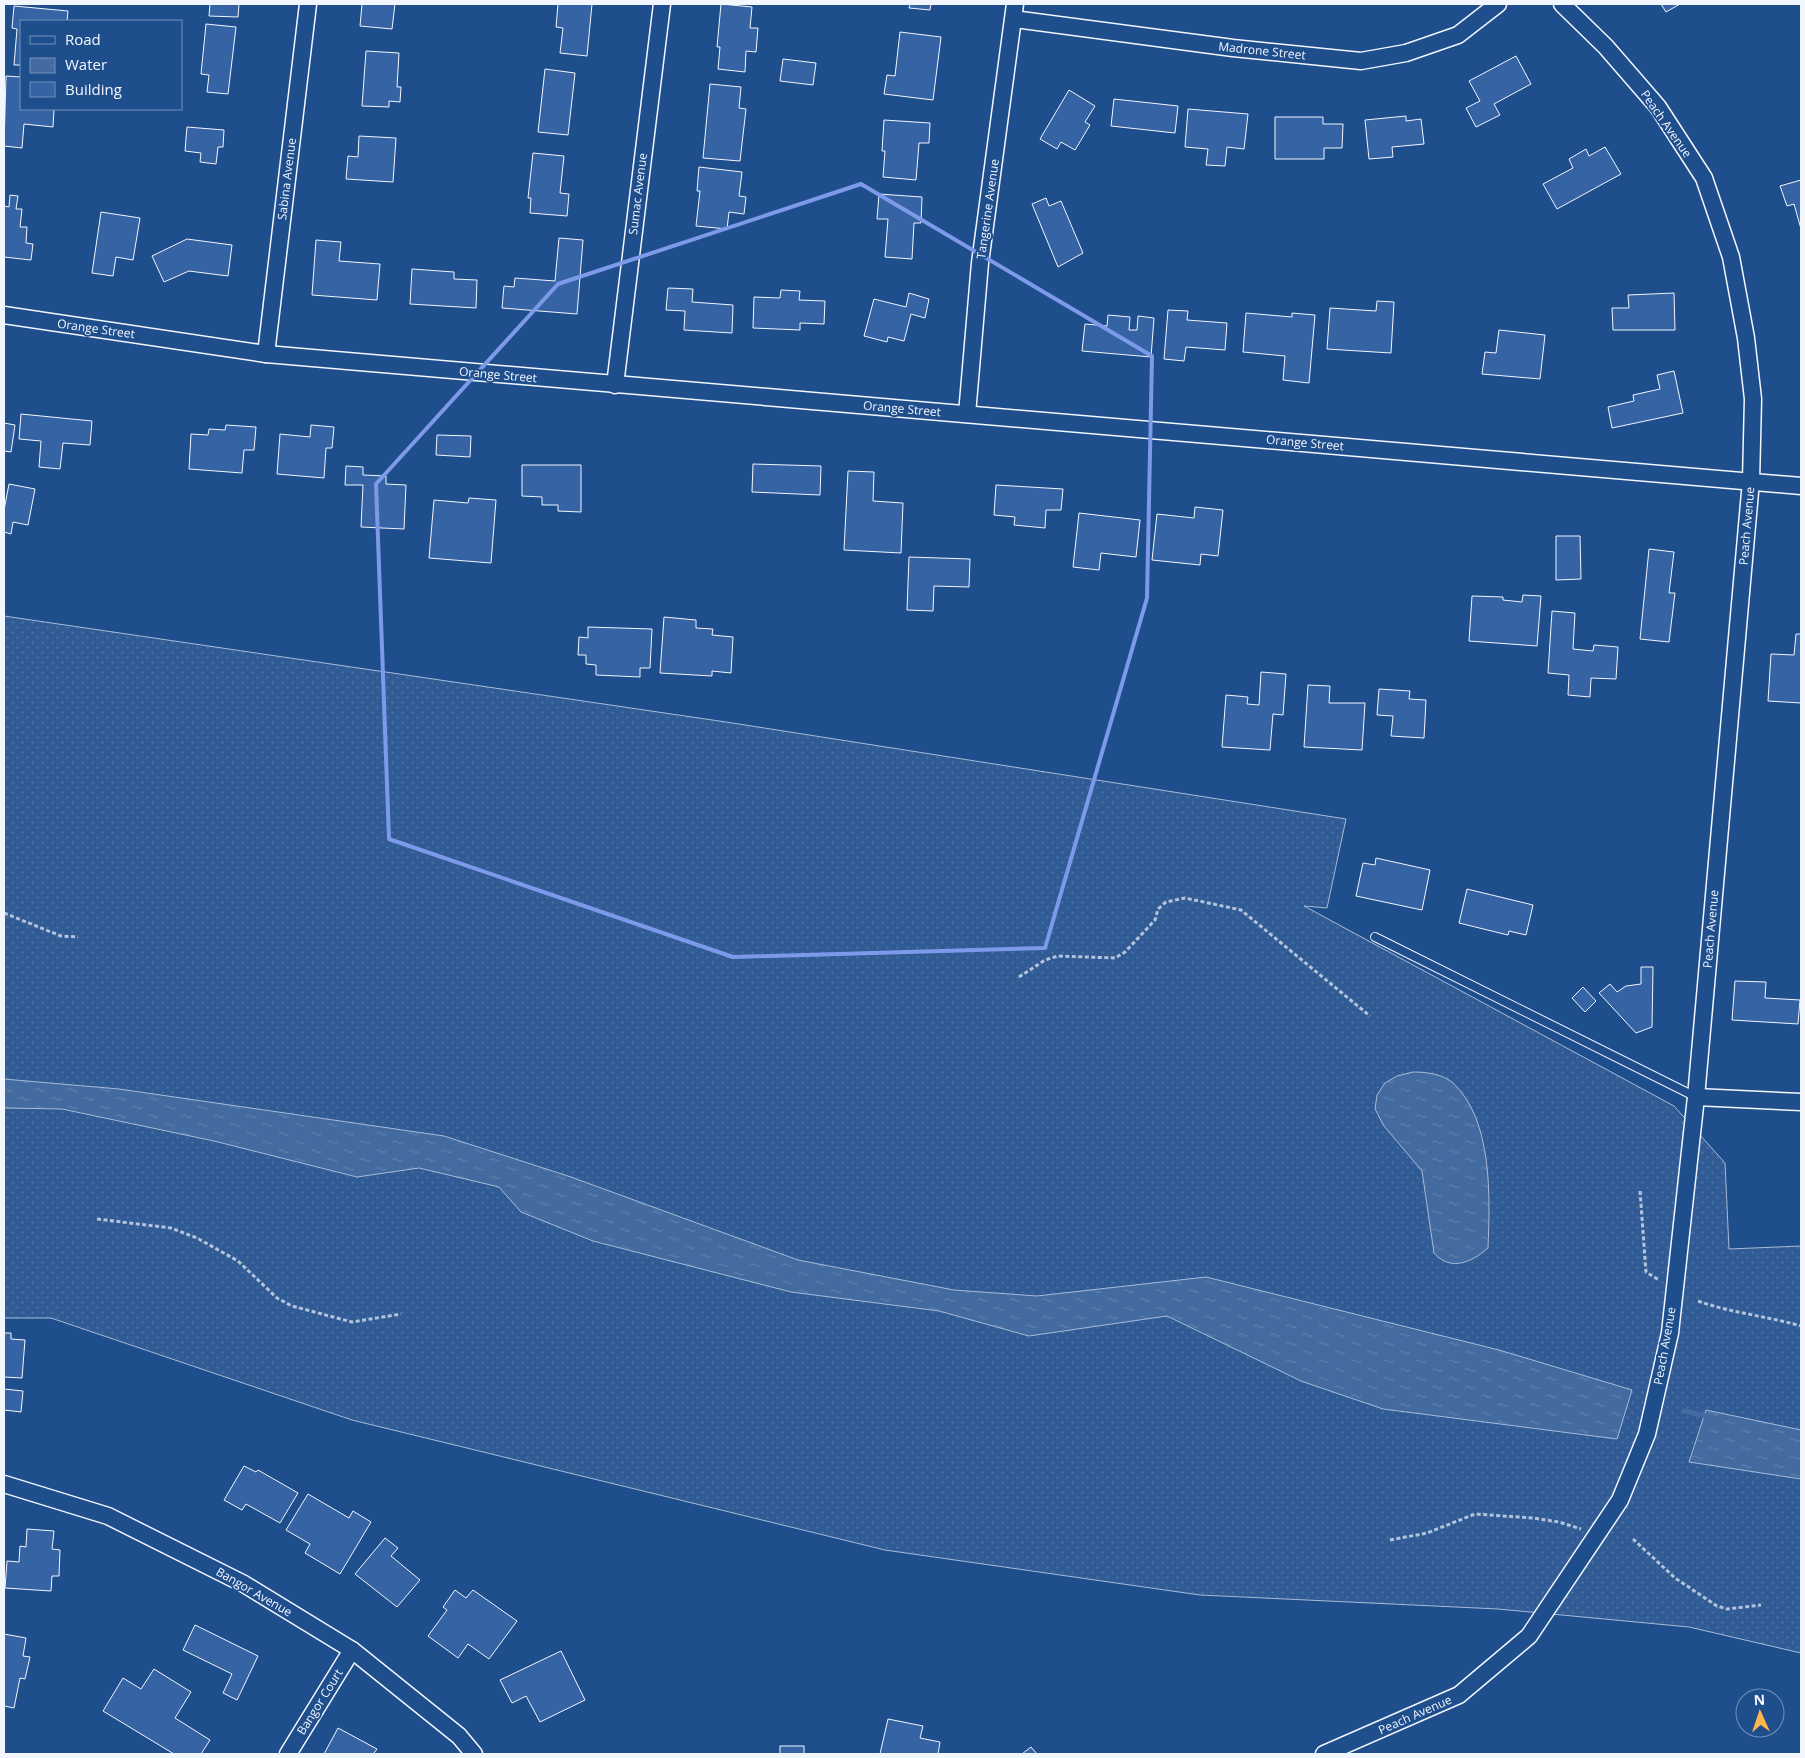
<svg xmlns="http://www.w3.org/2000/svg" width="1805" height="1758" font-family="'Open Sans',sans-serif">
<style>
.grass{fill:url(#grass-dots);stroke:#a8bbd7}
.water{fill:url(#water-ripples);stroke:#a8bbd7}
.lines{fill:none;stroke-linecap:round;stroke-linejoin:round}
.stream{stroke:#446ba0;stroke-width:5}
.building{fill:#3563a3;stroke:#f2f6ff}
.service-casing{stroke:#f2f6ff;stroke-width:10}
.minor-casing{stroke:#f2f6ff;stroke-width:19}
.path{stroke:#b3c4dc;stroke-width:3;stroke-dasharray:4 2.5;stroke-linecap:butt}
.service{stroke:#1f4e8c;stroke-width:8}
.minor{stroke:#1f4e8c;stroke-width:16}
.marked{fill:none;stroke:#7d9aea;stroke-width:4;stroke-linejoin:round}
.labels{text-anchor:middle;stroke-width:4;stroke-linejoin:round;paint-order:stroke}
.street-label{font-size:12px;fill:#f2f6ff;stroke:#1f4e8c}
</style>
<defs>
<pattern id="grass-dots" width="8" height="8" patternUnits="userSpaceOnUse" patternTransform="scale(1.25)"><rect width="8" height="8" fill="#305b95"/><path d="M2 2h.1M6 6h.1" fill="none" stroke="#4e73a5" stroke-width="1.8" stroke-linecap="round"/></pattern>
<pattern id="water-ripples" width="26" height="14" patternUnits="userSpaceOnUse" patternTransform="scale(1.25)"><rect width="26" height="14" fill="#446ba0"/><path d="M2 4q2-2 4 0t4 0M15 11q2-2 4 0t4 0" fill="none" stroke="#5f81ae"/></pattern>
</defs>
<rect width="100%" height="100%" fill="#1f4e8c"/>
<polygon class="grass" points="4,616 726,722 1346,819 1327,908 1304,906 1674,1106 1725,1163 1729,1249 1801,1246 1801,1653 1689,1627 1498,1609 1200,1595 885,1550 352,1420 51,1318 4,1318"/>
<g class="water">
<path d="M1413 1072C1426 1072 1443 1074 1453 1083 1493 1120 1490 1198 1488 1248 1472 1262 1451 1272 1434 1253L1422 1171 1384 1126 1375 1109 1377 1095 1385 1083 1397 1076Z"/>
<polygon points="4,1079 119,1089 444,1136 571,1177 798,1260 954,1290 1037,1296 1206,1277 1499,1350 1632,1390 1617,1439 1383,1409 1301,1381 1167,1316 1029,1336 939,1311 791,1292 593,1241 521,1212 499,1187 419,1168 357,1177 214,1141 62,1109 4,1108"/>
<polygon points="1706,1410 1801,1430 1801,1479 1689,1462"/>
</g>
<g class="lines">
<polyline class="stream" points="1684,1411 1710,1417"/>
</g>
<g class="building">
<polygon points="210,4 239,4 238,17 209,16"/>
<polygon points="362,4 395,4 392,29 360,26"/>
<polygon points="558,4 592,4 587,56 560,53 563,28 556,27"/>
<polygon points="721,4 752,7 750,28 758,28 756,52 746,51 745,72 718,69 720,47 717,47"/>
<polygon points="910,4 931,4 930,10 909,8"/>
<polygon points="1661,4 1680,4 1666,12"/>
<polygon points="14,6 68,11 67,21 21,21 21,65 14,65 17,29 12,28"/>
<polygon points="206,24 236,27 228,94 207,92 209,75 201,74"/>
<polygon points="900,32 941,37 933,100 884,94 887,75 895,76"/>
<polygon points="366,51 399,53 397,87 401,87 400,102 389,101 389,107 362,106"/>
<polygon points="1516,56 1531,84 1494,104 1500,115 1476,127 1466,108 1480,101 1469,81"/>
<polygon points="783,59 816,63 813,85 780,81"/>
<polygon points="545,69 575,73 568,135 538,132"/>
<polygon points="6,76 21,77 21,109 54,109 53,127 24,124 22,148 4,146"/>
<polygon points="710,84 741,87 739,108 746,109 740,161 703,158"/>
<polygon points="1069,90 1095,106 1085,122 1090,125 1075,150 1061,142 1057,149 1040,139"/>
<polygon points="1114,99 1178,106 1175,133 1111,126"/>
<polygon points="1188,109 1248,114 1244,149 1227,147 1225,166 1206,165 1208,149 1185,147"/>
<polygon points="1406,116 1406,121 1421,119 1424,144 1392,147 1393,157 1369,159 1365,120"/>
<polygon points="1275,117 1323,117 1323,124 1343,124 1342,148 1324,148 1324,159 1275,159"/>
<polygon points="884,120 930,123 929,143 919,143 916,180 883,177 885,151 882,151"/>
<polygon points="187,127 224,130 223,147 218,147 216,164 200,162 201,153 185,151"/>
<polygon points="359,136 396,138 393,182 346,179 348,156 358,157"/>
<polygon points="1605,147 1621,174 1557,209 1543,184 1573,168 1569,159 1586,149 1589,156"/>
<polygon points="533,153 564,156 560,193 569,194 567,216 530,213 531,198 528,198"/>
<polygon points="699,167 742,172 739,196 746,197 744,214 729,212 727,229 696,226 700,191 697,191"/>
<polygon points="1801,180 1801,229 1794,204 1787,206 1780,186"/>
<polygon points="879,194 922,197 921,223 914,223 912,259 885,257 888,219 877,219"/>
<polygon points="10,195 18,196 16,209 22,209 20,227 27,227 26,243 33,244 31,260 4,257 4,206 9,207"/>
<polygon points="1046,198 1049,206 1061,201 1083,253 1058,267 1032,204"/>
<polygon points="101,212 140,218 133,260 116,257 113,276 92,273"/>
<polygon points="559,238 583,240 577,314 502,308 504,286 514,287 515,278 555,281"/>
<polygon points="187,239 232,245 228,276 189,271 164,282 152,256"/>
<polygon points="316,240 341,242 339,261 380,264 377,300 312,295"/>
<polygon points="412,269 454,272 454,279 477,280 476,308 410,304"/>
<polygon points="668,288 693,289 692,302 733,305 732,333 684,330 685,311 666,310"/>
<polygon points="781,290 800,291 799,300 825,301 824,324 800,323 800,330 753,328 754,297 780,298"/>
<polygon points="909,293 929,299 925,318 911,314 904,341 888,337 887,342 864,336 874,299 906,307"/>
<polygon points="1674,293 1675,330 1613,330 1612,308 1629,308 1628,295"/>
<polygon points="1377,301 1394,302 1391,353 1327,349 1330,308 1376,311"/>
<polygon points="1168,310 1188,311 1187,320 1227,323 1225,350 1186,347 1184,361 1164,359"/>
<polygon points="1246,313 1292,317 1292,313 1315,315 1309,383 1283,380 1285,356 1243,352"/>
<polygon points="1108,315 1130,317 1129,330 1137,330 1138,316 1154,318 1151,357 1082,351 1085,324 1107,326"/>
<polygon points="1499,330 1545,335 1540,379 1482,374 1485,352 1496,353"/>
<polygon points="1674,371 1683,413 1612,428 1608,407 1634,401 1633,395 1660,389 1657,375"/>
<polygon points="21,414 92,421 90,445 63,443 60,469 39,467 41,441 19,439"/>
<polygon points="4,423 15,425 11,452 4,451"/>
<polygon points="226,425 256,427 254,450 244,450 242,473 189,469 191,434 208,435 209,429 225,430"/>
<polygon points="311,425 334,427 332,448 326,448 324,478 277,474 280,434 310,437"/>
<polygon points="437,435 471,436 470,457 436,455"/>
<polygon points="753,464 821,466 820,495 752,492"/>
<polygon points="522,465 581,465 581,512 558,511 558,505 542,505 542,497 522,496"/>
<polygon points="346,466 363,467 363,475 386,476 386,484 406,485 404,529 361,527 363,485 345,485"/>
<polygon points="848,471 874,472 873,501 903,503 901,553 844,550"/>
<polygon points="9,484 35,489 28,525 13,522 11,534 4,532 4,510"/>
<polygon points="996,485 1063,489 1061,510 1046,510 1045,528 1014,525 1015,517 994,515"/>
<polygon points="469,498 496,500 491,563 429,558 434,500 468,503"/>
<polygon points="1195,507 1223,510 1218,556 1201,554 1200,565 1152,560 1157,514 1194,518"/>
<polygon points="1079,513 1140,520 1136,557 1101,553 1099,570 1073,567"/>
<polygon points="1556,536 1580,536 1581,579 1556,580"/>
<polygon points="1649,549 1674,552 1669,593 1675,593 1669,642 1640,639"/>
<polygon points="909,557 970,559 969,587 934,586 933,611 907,610"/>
<polygon points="1523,595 1541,596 1537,646 1469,641 1472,596 1503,597 1503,600 1522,602"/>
<polygon points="1552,611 1575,613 1573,649 1593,651 1594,645 1618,647 1616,679 1591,678 1590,697 1568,695 1569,675 1548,673"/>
<polygon points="664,617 696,620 696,628 713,629 712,635 733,637 731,673 712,671 712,676 660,673"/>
<polygon points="588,627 652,629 650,668 640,668 640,677 596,675 596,665 586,664 586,655 578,655 579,637 588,638"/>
<polygon points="1796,634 1801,634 1801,703 1768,701 1771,654 1794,655"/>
<polygon points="1261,672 1286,674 1283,715 1273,714 1270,750 1222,747 1226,695 1248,697 1247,704 1259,705"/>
<polygon points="1308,685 1330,686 1329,703 1365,703 1362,750 1304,747"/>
<polygon points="1379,689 1410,691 1409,699 1426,700 1424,738 1391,736 1393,716 1377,715"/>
<polygon points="1376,858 1430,870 1422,910 1356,896 1363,863 1375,865"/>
<polygon points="1467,889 1533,905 1526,935 1509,931 1508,935 1459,923"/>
<polygon points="1641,967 1653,967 1652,1027 1636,1033 1599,993 1610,984 1617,992 1626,986 1641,984"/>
<polygon points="1735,981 1766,982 1765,998 1800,1000 1798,1024 1732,1020"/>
<polygon points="1583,987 1596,1001 1585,1012 1572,998"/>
<polygon points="4,1333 11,1333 11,1339 25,1340 22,1378 4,1377"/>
<polygon points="4,1389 23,1391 21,1412 4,1410"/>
<polygon points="244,1466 256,1472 258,1470 298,1493 280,1523 246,1504 242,1510 224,1500"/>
<polygon points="308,1494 349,1518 353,1511 371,1522 340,1574 305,1553 310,1544 286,1530"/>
<polygon points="27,1529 54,1531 52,1549 60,1550 59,1576 52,1576 51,1591 5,1588 7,1561 19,1562 20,1546 26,1547"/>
<polygon points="385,1538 398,1548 391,1556 420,1580 397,1607 355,1574"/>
<polygon points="455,1590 466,1598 473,1590 517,1621 489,1659 468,1644 458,1658 428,1636 447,1610 443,1607"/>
<polygon points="195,1625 258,1656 237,1700 223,1693 232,1674 183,1650"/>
<polygon points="4,1634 26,1638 23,1656 30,1657 25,1679 20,1678 14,1708 4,1706"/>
<polygon points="561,1651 585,1700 540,1722 526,1696 512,1703 500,1680"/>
<polygon points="154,1669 191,1692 175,1718 210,1740 201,1754 174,1754 103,1711 123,1678 141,1689"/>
<polygon points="888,1719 923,1726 920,1738 940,1742 938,1754 880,1754"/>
<polygon points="338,1728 377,1749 374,1753 377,1754 324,1754"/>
<rect x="780" y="1746" width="24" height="8"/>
<polygon points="1031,1747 1037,1754 1022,1754"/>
</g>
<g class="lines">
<defs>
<polyline id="service" points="1375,937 1696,1097"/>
<g id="minor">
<polyline points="1014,19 1233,48 1361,61 1406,53 1458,35 1498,4"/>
<polyline points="4,315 266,354 1801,486"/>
<polyline points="266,354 308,4"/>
<polyline points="615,385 662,4"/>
<polyline points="967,414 980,263 1015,4"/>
<polyline points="1696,1097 1801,1102"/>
<polyline points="4,1484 108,1516 244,1584 352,1650 459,1736 474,1754"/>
<polyline points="288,1754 352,1650"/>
<polyline points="1324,1754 1459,1695 1529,1636 1620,1500 1647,1434 1670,1333 1696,1097 1751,481 1753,399 1746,338 1731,257 1704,178 1658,107 1606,47 1562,4"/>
</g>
</defs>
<use href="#service" class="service-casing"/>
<use href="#minor" class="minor-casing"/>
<g class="path">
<polyline points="4,913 61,936 78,937"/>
<polyline points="1019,977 1045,960 1058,956 1115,958 1125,952 1155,920 1158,909 1166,902 1185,898 1241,910 1370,1016"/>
<polyline points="1640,1191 1646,1272 1659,1280"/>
<polyline points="97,1219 171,1228 197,1238 238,1261 277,1298 292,1306 352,1322 401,1314"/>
<path d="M1698 1301C1731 1313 1767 1316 1801 1326"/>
<polyline points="1633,1539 1675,1578 1717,1606 1727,1609 1761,1605"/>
<polyline points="1390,1540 1427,1533 1475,1514 1533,1518 1559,1522 1581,1529"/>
</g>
<use href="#service" class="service"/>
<use href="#minor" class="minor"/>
</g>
<path class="marked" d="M861 184 1152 356 1147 598 1045 948 733 957 389 839 376 484 558 284Z"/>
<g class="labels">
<g class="street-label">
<text transform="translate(1262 51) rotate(6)" y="4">Madrone Street</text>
<text transform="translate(1666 124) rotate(55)" y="4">Peach Avenue</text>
<text transform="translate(287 179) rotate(-83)" y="4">Sabina Avenue</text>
<text transform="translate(638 194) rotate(-83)" y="4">Sumac Avenue</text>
<text transform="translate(988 209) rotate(-82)" y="4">Tangerine Avenue</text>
<text transform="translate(96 329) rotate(8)" y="4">Orange Street</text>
<text transform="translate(498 375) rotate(5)" y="4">Orange Street</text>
<text transform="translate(902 409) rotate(5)" y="4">Orange Street</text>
<text transform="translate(1305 443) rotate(5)" y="4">Orange Street</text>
<text transform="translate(1747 526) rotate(-85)" y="4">Peach Avenue</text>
<text transform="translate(1711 929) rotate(-85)" y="4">Peach Avenue</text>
<text transform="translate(1665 1346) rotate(-80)" y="4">Peach Avenue</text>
<text transform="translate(254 1592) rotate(30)" y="4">Bangor Avenue</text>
<text transform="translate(320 1702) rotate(-58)" y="4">Bangor Court</text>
<text transform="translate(1415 1715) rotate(-24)" y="4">Peach Avenue</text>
</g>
</g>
<rect width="1805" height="1758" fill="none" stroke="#f2f6ff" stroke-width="10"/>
<rect x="20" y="20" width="162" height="90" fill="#1f4e8c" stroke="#7391ba"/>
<rect x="30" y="36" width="25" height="8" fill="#1f4e8c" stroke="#7391ba"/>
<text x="65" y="45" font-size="15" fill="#f2f6ff">Road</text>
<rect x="30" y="58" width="25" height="15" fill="url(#water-ripples)" stroke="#7391ba"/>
<text x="65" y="70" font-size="15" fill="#f2f6ff">Water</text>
<rect x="30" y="82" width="25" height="15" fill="#3563a3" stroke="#7391ba"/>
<text x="65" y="95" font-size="15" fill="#f2f6ff">Building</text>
<g transform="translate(1760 1713) rotate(357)"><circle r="24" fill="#1f4e8c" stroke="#7391ba"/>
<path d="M0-4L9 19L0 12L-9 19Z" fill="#ffb74d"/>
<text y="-8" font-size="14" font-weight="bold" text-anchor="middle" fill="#f2f6ff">N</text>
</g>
</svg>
